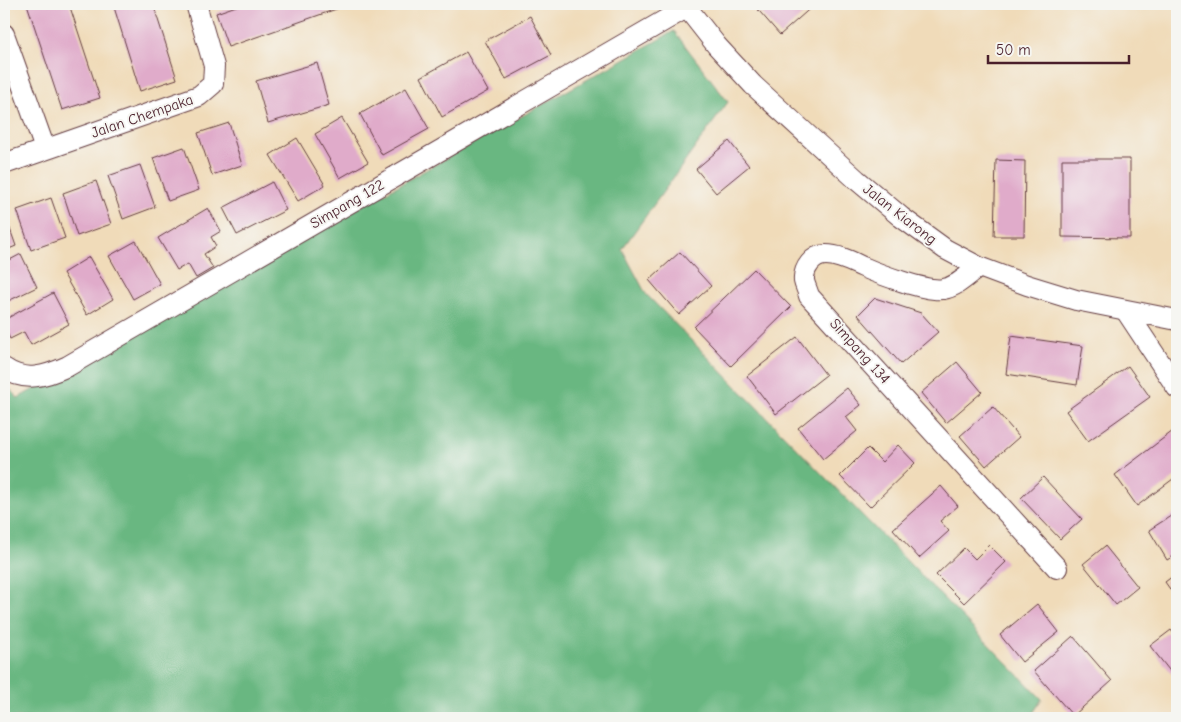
<svg xmlns="http://www.w3.org/2000/svg" width="1181" height="722" font-family="'Comic Neue',sans-serif">
<style>
.forest{fill:#69b781;stroke:#5a6b56}
.building{fill:#e0abca}
.lines{fill:none;stroke-linecap:round;stroke-linejoin:round}
.minor-casing{stroke:#633b40;stroke-width:22}
.minor{stroke:#fff;stroke-width:20}
.labels{text-anchor:middle;stroke-width:4;stroke-linejoin:round;paint-order:stroke}
.street-label{font-size:15px;fill:#4a1f2b;stroke:#f6f6f2}
</style>
<rect width="100%" height="100%" fill="#f6f6f2"/>
<filter id="ink" filterUnits="userSpaceOnUse"><feTurbulence type="fractalNoise" baseFrequency=".02" numOctaves="2"/><feDisplacementMap in="SourceGraphic" scale="10" xChannelSelector="R" yChannelSelector="G"/><feConvolveMatrix kernelMatrix="1 2 1 2 8 2 1 2 1" color-interpolation-filters="sRGB"/></filter>
<filter id="wash" filterUnits="userSpaceOnUse"><feTurbulence type="fractalNoise" baseFrequency=".0096" numOctaves="4" result="noise"/><feDisplacementMap in="SourceGraphic" scale="20" xChannelSelector="R" yChannelSelector="G"/><feGaussianBlur stdDeviation="1.12" result="paint"/><feColorMatrix in="noise" values="0 0 0 0 0 0 0 0 0 0 0 0 0 0 0 0 0 1.4 0 .05"/><feComposite in="paint" operator="in"/></filter>
<g filter="url(#wash)">
<rect width="100%" height="100%" fill="#f0dbb9"/>
<polygon class="forest" points="674,31 728,102 622,249 646,294 1042,699 1030,718 4,718 4,383 18,398"/>
<g id="blocks">
<g class="building">
<polygon points="27,4 69,4 100,98 62,110"/>
<polygon points="113,4 153,4 177,79 140,91"/>
<polygon points="242,4 341,4 342,7 228,47 216,13"/>
<polygon points="753,4 815,4 780,35"/>
<polygon points="530,16 551,55 506,79 485,41"/>
<polygon points="466,52 488,91 442,117 421,77"/>
<polygon points="317,63 329,105 268,123 256,81"/>
<polygon points="406,88 429,129 382,155 360,114"/>
<polygon points="342,118 368,162 340,178 315,134"/>
<polygon points="229,123 242,165 212,175 198,133"/>
<polygon points="297,138 325,185 298,201 270,155"/>
<polygon points="729,141 749,166 716,193 696,169"/>
<polygon points="184,147 199,190 168,201 153,158"/>
<polygon points="1062,159 1130,159 1130,238 1062,237"/>
<polygon points="996,160 1025,161 1024,236 994,236"/>
<polygon points="140,165 155,207 123,219 108,176"/>
<polygon points="96,181 111,224 77,236 63,193"/>
<polygon points="272,182 286,210 237,235 223,208"/>
<polygon points="51,198 65,238 31,250 17,210"/>
<polygon points="208,208 221,231 211,237 216,246 204,254 213,268 196,278 188,264 177,270 158,238"/>
<polygon points="4,212 16,246 4,251"/>
<polygon points="136,241 160,284 133,299 109,256"/>
<polygon points="680,252 711,286 679,315 649,280"/>
<polygon points="21,254 37,287 4,303 4,263"/>
<polygon points="89,257 113,299 87,315 63,273"/>
<polygon points="754,269 791,307 731,366 694,327"/>
<polygon points="53,293 69,324 31,345 24,332 10,339 4,327 4,320"/>
<polygon points="875,298 921,313 938,332 901,364 858,315"/>
<polygon points="1011,336 1083,346 1077,385 1006,374"/>
<polygon points="797,337 826,375 776,414 747,376"/>
<polygon points="957,362 982,392 946,423 921,393"/>
<polygon points="1128,366 1150,397 1088,441 1066,411"/>
<polygon points="847,388 861,405 846,417 857,431 823,459 798,428"/>
<polygon points="993,407 1019,437 986,466 960,436"/>
<polygon points="1173,431 1177,436 1177,476 1137,506 1115,475"/>
<polygon points="898,445 915,463 870,507 840,476 868,448 882,462"/>
<polygon points="1043,477 1082,519 1060,539 1021,498"/>
<polygon points="941,486 958,506 940,521 949,531 919,558 893,529"/>
<polygon points="1177,512 1177,554 1167,560 1149,530"/>
<polygon points="989,545 1006,562 964,603 936,575 964,548 975,559"/>
<polygon points="1105,546 1138,587 1116,605 1083,564"/>
<polygon points="1177,573 1177,599 1165,582"/>
<polygon points="1037,604 1059,632 1022,662 1000,635"/>
<polygon points="1171,630 1177,638 1177,680 1150,646"/>
<polygon points="1073,636 1112,681 1073,716 1034,671"/>
</g>
</g>
</g>
<g filter="url(#ink)">
<use href="#blocks" fill-opacity="0" stroke="#633b40" stroke-width="1"/>
<g class="lines">
<defs>
<g id="minor">
<polyline points="684,4 717,46 753,85 857,180 901,217 945,249 979,267 1027,285 1076,300 1177,320"/>
<polyline points="4,34 45,149"/>
<polyline points="4,164 199,96 213,84 214,66 196,4"/>
<path d="M979 267C968 275 957 287 943 289 927 292 879 274 863 267 852 262 839 255 826 255 813 255 803 268 804 281 805 286 808 291 809 296L1057 568"/>
<polyline points="1126,311 1177,388"/>
<path d="M4 368C25 383 46 376 68 366L686 8"/>
</g>
</defs>
<use href="#minor" class="minor-casing"/>
<use href="#minor" class="minor"/>
</g>
</g>
<g class="labels">
<g class="street-label">
<text transform="translate(142 116) rotate(-19)" y="5">Jalan Chempaka</text>
<text transform="translate(347 204) rotate(-30)" y="5">Simpang 122</text>
<text transform="translate(900 214) rotate(38)" y="5">Jalan Kiarong</text>
<text transform="translate(860 351) rotate(48)" y="5">Simpang 134</text>
</g>
</g>
<rect width="1181" height="722" fill="none" stroke="#f6f6f2" stroke-width="20"/>
<path d="M988 55v8h141v-8" fill="none" stroke="#4a1f2b" stroke-width="2.5"/>
<text x="996" y="55" font-size="15" fill="#4a1f2b" stroke="#f6f6f2" stroke-width="4" paint-order="stroke">50 m</text>
</svg>
